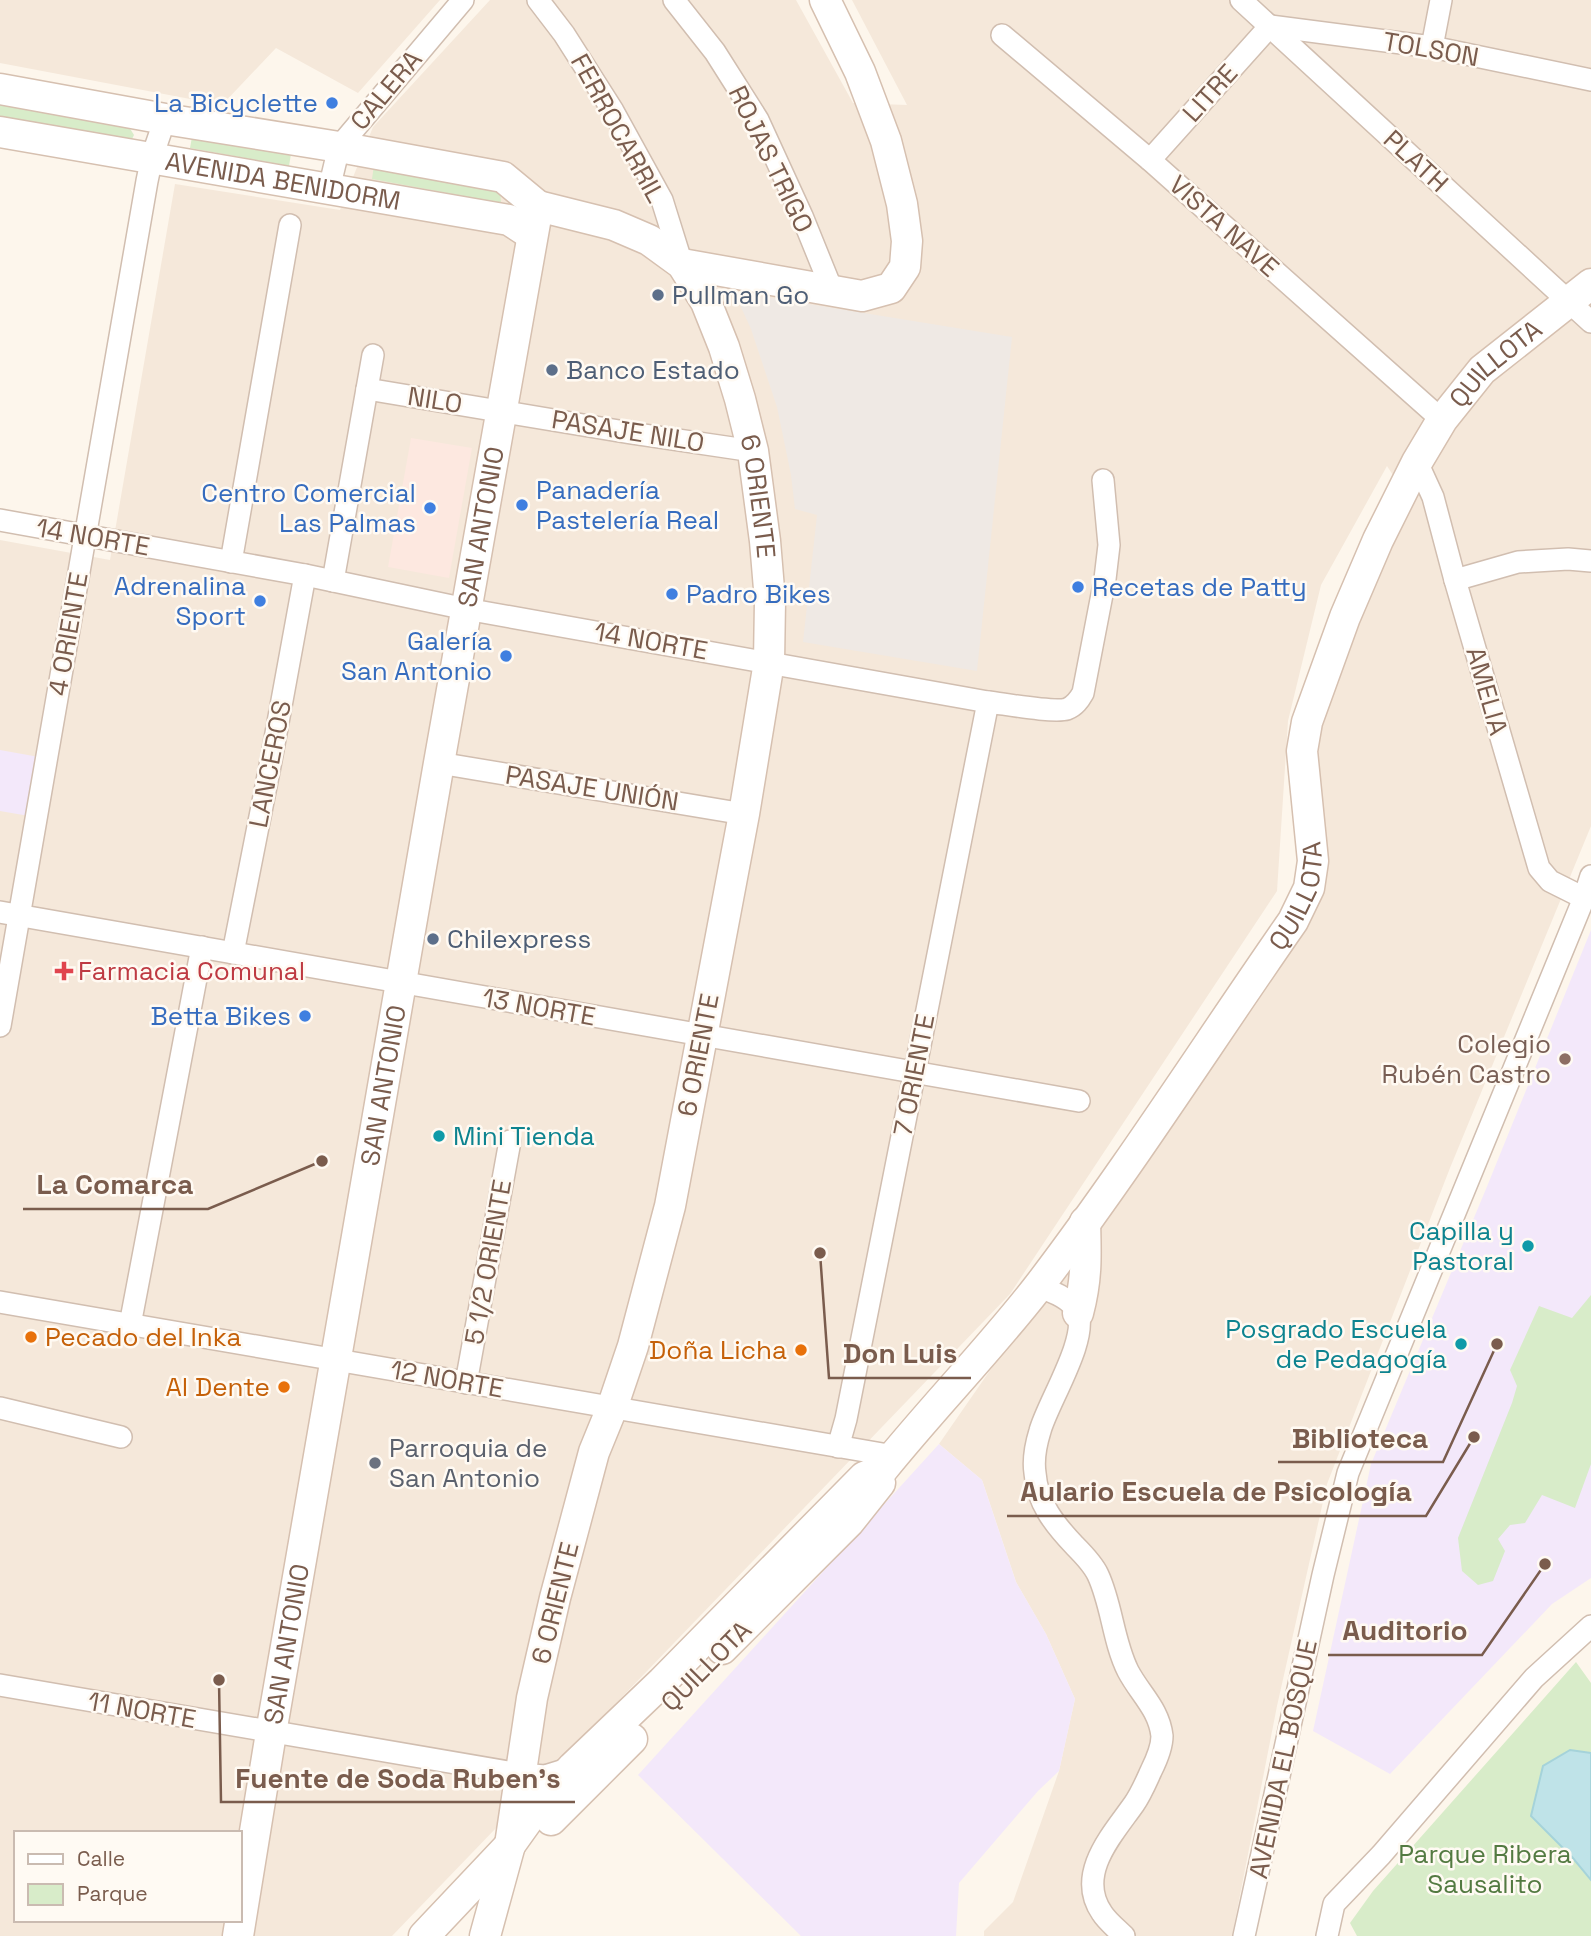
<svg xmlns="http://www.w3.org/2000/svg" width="1591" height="1936" font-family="'Space Grotesk',sans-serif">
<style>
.residential{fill:#f5e8da;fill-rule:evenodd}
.commercial{fill:#fde8e0}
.industrial{fill:#efe9e4}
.education{fill:#f3e8fa}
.green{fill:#d8ecc9}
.water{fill:#bfe3e8;stroke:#a5d3da;stroke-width:2}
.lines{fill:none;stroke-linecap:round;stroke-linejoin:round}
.street-casing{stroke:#d1beb0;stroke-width:24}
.secondary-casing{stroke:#d6c0b0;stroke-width:33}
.street{stroke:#fff;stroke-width:21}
.secondary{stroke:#fff;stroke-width:30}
.shop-dot{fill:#3f7fe0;stroke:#fffaf3;stroke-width:2.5}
.service-dot{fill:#5c6f8a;stroke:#fffaf3;stroke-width:2.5}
.health-dot{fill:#e0444e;stroke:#fffaf3;stroke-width:2.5}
.education-dot{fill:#8d6e63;stroke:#fffaf3;stroke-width:2.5}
.culture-dot{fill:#0f9aa8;stroke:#fffaf3;stroke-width:2.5}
.food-dot{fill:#e8710a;stroke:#fffaf3;stroke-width:2.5}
.worship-dot{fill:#6b7280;stroke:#fffaf3;stroke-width:2.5}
.labels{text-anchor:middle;stroke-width:5;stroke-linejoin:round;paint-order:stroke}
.street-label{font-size:26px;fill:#7a5c4d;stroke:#fffaf3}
.shop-label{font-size:26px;fill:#366cbe;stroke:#fffaf3;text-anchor:end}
.service-label{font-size:26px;fill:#4e5e75;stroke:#fffaf3;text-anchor:start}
.health-label{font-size:26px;fill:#be3a42;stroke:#fffaf3;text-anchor:start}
.education-label{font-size:26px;fill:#785e54;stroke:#fffaf3;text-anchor:end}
.culture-label{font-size:26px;fill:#0d838f;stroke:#fffaf3;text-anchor:end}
.food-label{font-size:26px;fill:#c56008;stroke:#fffaf3;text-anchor:end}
.worship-label{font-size:26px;fill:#5b616d;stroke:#fffaf3;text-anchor:start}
.park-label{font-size:26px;fill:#537a41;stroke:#fffaf3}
.leader{fill:none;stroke:#7a5c4d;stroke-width:2.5}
.callout-dot{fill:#7a5c4d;stroke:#fffaf3;stroke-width:2.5}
.callout-label{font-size:28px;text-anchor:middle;font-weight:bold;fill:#7a5c4d;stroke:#fffaf3;stroke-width:5;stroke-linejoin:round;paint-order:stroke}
</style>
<rect width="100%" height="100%" fill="#fdf6ec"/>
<g class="residential">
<polygon points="0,0 440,0 358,93 276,48 222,105 0,63"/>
<path d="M490 0H796L853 103 907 105 852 0H1591V826L1450 1168 1327 1484 1277 1706 1232 1936H984V1931L1013 1902 1059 1771 1075 1699 1046 1634 1016 1582 982 1480 939 1444 1323 890 1315 710 1400 486 1387 466 1321 585 1288 721 1277 891 1010 1294 392 1936H0V540L110 560 175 184 340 210 373 127ZM16 1833H240V1920H16Z"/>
</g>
<polygon class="commercial" points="411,438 472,448 449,578 388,567"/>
<polygon class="industrial" points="734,292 1012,337 977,671 803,642 817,515 795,509 791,475 777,407 751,329"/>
<g class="education">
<polygon points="0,750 39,757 29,816 0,811"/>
<polygon points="1591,930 1591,1578 1552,1604 1390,1774 1313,1731 1371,1464 1486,1189"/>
<polygon points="939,1444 982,1480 1016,1582 1046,1634 1075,1699 1059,1771 1038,1791 959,1883 956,1936 801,1936 638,1775"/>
</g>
<g class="green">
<polygon points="0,105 129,127 134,135 131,141 0,119"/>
<polygon points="192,137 291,154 289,166 190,148"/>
<polygon points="374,165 500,188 501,203 372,179"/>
<polygon points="1591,1295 1591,1464 1575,1508 1542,1495 1525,1523 1510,1525 1498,1539 1505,1551 1493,1581 1478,1585 1462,1571 1458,1538 1512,1403 1517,1386 1510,1370 1539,1306 1572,1318"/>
<polygon points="1576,1662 1591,1683 1591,1753 1570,1750 1572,1857 1591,1880 1591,1936 1357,1936 1350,1923 1373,1891"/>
</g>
<polygon class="water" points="1570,1750 1591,1753 1591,1880 1572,1857 1531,1816 1543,1766"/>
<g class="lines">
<defs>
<g id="street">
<polyline points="538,0 564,34 613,111 662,200 682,264"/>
<polyline points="674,0 715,52 758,120 802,216 832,290"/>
<polyline points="1241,0 1591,322"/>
<polyline points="1002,35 1150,160 1442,420"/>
<polyline points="1432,47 1441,0"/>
<polyline points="1150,160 1270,26 1432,47 1591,80"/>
<polyline points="329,189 339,147 463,0"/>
<polyline points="367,389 631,433 753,451"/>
<polyline points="1417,462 1433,497 1455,580 1539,868 1550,881 1584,898"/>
<path d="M0 520 305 575 466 609 988 702C1005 704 1054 713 1067 709 1075 706 1079 700 1083 693L1105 579 1109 545 1103 480"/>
<polyline points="231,562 290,225"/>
<polyline points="1455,580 1518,562 1568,559 1591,561"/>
<polyline points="333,581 373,355"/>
<polyline points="439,763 744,814"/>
<polyline points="0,912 1079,1101"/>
<polyline points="233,953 270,766 305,575"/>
<polyline points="0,1026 147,181 152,157 165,119"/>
<path d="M1038 1287C1051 1291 1071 1298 1077 1312 1090 1337 1047 1404 1040 1431 1036 1444 1033 1460 1035 1473 1037 1503 1055 1525 1075 1546 1083 1554 1093 1564 1098 1575 1112 1605 1113 1641 1128 1671 1140 1694 1159 1709 1162 1736 1162 1747 1156 1761 1151 1771 1146 1782 1141 1794 1134 1804 1113 1834 1075 1874 1102 1913 1107 1921 1117 1929 1124 1936"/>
<polyline points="0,1302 894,1456"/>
<polyline points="130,1325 202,947"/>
<polyline points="466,1383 510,1141"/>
<polyline points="0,1408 121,1437"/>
<polyline points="838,1447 846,1419 988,702"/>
<polyline points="0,1685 520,1774 545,1776 571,1768"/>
<polyline points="1244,1936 1323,1575 1348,1473 1584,898 1591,876"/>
<polyline points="1327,1936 1334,1904 1381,1855 1534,1678 1591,1626"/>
</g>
<g id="secondary">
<polyline points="0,89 165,119 339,147 503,177 538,206"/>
<path id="s1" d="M0 132 509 220 532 235"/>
<polyline points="682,264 862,296 891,288 905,267 907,241 902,204 886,141 860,72 825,0"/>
<path d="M1078 1313C1087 1279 1086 1256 1085 1222"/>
<polyline points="722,1649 849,1522 880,1483"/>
<polyline points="551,1820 632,1739"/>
<path id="s2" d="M238 1936 271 1733 439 763 538 206 614 225 649 240 682 264 706 302 724 347 740 399 753 451 765 541 770 601 769 662 744 814 670 1206 633 1346 612 1408 594 1452 555 1598 532 1698 510 1845 485 1936"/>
<path id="s3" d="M424 1936 510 1845 540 1803 573 1767 662 1682 864 1477 883 1469C933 1407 989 1350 1038 1287 1128 1169 1208 1043 1293 921L1309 888 1313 861 1302 751 1307 722 1345 617 1378 540 1417 462 1442 420 1482 370 1591 284"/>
</g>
</defs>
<use href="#street" class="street-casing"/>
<use href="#secondary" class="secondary-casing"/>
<use href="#street" class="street"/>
<use href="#secondary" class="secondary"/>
</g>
<g class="shop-dot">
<circle cx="332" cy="103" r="7"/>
<circle cx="522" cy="505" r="7"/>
<circle cx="430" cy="508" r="7"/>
<circle cx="1078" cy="587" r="7"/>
<circle cx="672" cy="594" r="7"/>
<circle cx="260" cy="601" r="7"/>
<circle cx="506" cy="656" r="7"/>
<circle cx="305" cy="1016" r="7"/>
</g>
<g class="service-dot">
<circle cx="658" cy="295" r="7"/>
<circle cx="552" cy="370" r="7"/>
<circle cx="433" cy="939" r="7"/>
</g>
<path class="health-dot" d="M60.5 960.5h7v7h7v7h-7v7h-7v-7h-7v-7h7z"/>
<circle class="education-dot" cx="1565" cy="1059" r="7"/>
<g class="culture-dot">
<circle cx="439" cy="1136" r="7"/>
<circle cx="1528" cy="1246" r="7"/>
<circle cx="1461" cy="1344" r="7"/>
</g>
<g class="food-dot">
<circle cx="31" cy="1337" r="7"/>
<circle cx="801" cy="1350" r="7"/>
<circle cx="284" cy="1387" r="7"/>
</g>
<circle class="worship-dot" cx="375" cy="1463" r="7"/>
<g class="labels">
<g class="street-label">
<text transform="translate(1431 49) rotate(10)" y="9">TOLSON</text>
<text transform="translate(386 90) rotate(-50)" y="9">CALERA</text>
<text transform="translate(1210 93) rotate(-48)" y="9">LITRE</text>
<text transform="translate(618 128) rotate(61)" y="9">FERROCARRIL</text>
<text transform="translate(771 159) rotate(64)" y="9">ROJAS TRIGO</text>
<text transform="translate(1416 161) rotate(43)" y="9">PLATH</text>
<text dy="9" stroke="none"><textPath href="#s1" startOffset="287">AVENIDA BENIDORM</textPath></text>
<text transform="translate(1224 226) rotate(42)" y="9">VISTA NAVE</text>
<text dy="9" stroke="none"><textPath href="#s3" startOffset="1956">QUILLOTA</textPath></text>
<text transform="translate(435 400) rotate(9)" y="9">NILO</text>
<text transform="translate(628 431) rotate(9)" y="9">PASAJE NILO</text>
<text dy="9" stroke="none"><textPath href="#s2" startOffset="2160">6 ORIENTE</textPath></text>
<text dy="9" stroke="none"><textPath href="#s2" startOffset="1430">SAN ANTONIO</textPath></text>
<text transform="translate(93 537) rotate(10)" y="9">14 NORTE</text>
<text transform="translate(68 634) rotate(-80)" y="9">4 ORIENTE</text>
<text transform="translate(651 641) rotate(10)" y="9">14 NORTE</text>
<text transform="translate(1487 691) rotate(74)" y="9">AMELIA</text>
<text transform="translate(270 764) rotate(-79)" y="9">LANCEROS</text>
<text transform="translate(592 788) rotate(9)" y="9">PASAJE UNIÓN</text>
<text dy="9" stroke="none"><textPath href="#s3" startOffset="1368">QUILLOTA</textPath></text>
<text transform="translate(539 1007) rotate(10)" y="9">13 NORTE</text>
<text transform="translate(698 1055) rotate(-79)" y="9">6 ORIENTE</text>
<text transform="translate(914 1075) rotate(-79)" y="9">7 ORIENTE</text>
<text dy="9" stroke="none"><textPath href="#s2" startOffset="863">SAN ANTONIO</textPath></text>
<text transform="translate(488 1262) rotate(-80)" y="9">5 1/2 ORIENTE</text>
<text transform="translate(447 1379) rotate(10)" y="9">12 NORTE</text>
<text transform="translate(555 1603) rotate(-76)" y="9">6 ORIENTE</text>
<text dy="9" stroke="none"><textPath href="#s2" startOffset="296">SAN ANTONIO</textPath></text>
<text transform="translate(706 1666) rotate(-45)" y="9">QUILLOTA</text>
<text transform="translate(142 1710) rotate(10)" y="9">11 NORTE</text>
<text transform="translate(1283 1759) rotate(-78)" y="9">AVENIDA EL BOSQUE</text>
</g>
<g class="shop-label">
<text x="318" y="112">La Bicyclette</text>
<text x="536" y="499" text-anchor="start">Panadería<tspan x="536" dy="30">Pastelería Real</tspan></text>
<text x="416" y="502">Centro Comercial<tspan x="416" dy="30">Las Palmas</tspan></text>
<text x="246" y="595">Adrenalina<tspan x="246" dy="30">Sport</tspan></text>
<text x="1092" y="596" text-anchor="start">Recetas de Patty</text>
<text x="686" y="603" text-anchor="start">Padro Bikes</text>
<text x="492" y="650">Galería<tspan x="492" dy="30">San Antonio</tspan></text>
<text x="291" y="1025">Betta Bikes</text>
</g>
<g class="service-label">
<text x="672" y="304">Pullman Go</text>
<text x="566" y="379">Banco Estado</text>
<text x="447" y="948">Chilexpress</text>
</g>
<g class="health-label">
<text x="78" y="980">Farmacia Comunal</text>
</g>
<g class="education-label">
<text x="1551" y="1053">Colegio<tspan x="1551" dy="30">Rubén Castro</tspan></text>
</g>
<g class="culture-label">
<text x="453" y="1145" text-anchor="start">Mini Tienda</text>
<text x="1514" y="1240">Capilla y<tspan x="1514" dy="30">Pastoral</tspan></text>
<text x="1447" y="1338">Posgrado Escuela<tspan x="1447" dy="30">de Pedagogía</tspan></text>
</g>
<g class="food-label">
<text x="45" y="1346" text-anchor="start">Pecado del Inka</text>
<text x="787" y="1359">Doña Licha</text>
<text x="270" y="1396">Al Dente</text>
</g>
<g class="worship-label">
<text x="389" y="1457">Parroquia de<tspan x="389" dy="30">San Antonio</tspan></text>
</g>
<g class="park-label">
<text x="1485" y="1863">Parque Ribera<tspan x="1485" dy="30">Sausalito</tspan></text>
</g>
</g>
<path class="leader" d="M322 1161L208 1209H23M820 1253L829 1378H971M1497 1344L1443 1462H1278M1474 1437L1426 1516H1007M1545 1564L1482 1655H1328M219 1680L221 1802H575"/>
<g class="callout-dot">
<circle cx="322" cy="1161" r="7"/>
<circle cx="820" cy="1253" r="7"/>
<circle cx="1497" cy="1344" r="7"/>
<circle cx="1474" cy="1437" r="7"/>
<circle cx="1545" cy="1564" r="7"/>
<circle cx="219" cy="1680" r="7"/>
</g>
<g class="callout-label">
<text x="115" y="1194">La Comarca</text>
<text x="900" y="1363">Don Luis</text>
<text x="1360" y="1448">Biblioteca</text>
<text x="1216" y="1501">Aulario Escuela de Psicología</text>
<text x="1405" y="1640">Auditorio</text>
<text x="398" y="1788">Fuente de Soda Ruben's</text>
</g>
<rect x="14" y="1831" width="228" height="91" fill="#fffaf3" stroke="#cabbb1" stroke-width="2"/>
<rect x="28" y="1854" width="35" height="10" fill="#ffffff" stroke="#cabbb1" stroke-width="2"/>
<text x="77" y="1866" font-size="21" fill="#7a5c4d">Calle</text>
<rect x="28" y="1884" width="35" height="21" fill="#d8ecc9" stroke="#cabbb1" stroke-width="2"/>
<text x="77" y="1901" font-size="21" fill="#7a5c4d">Parque</text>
</svg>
